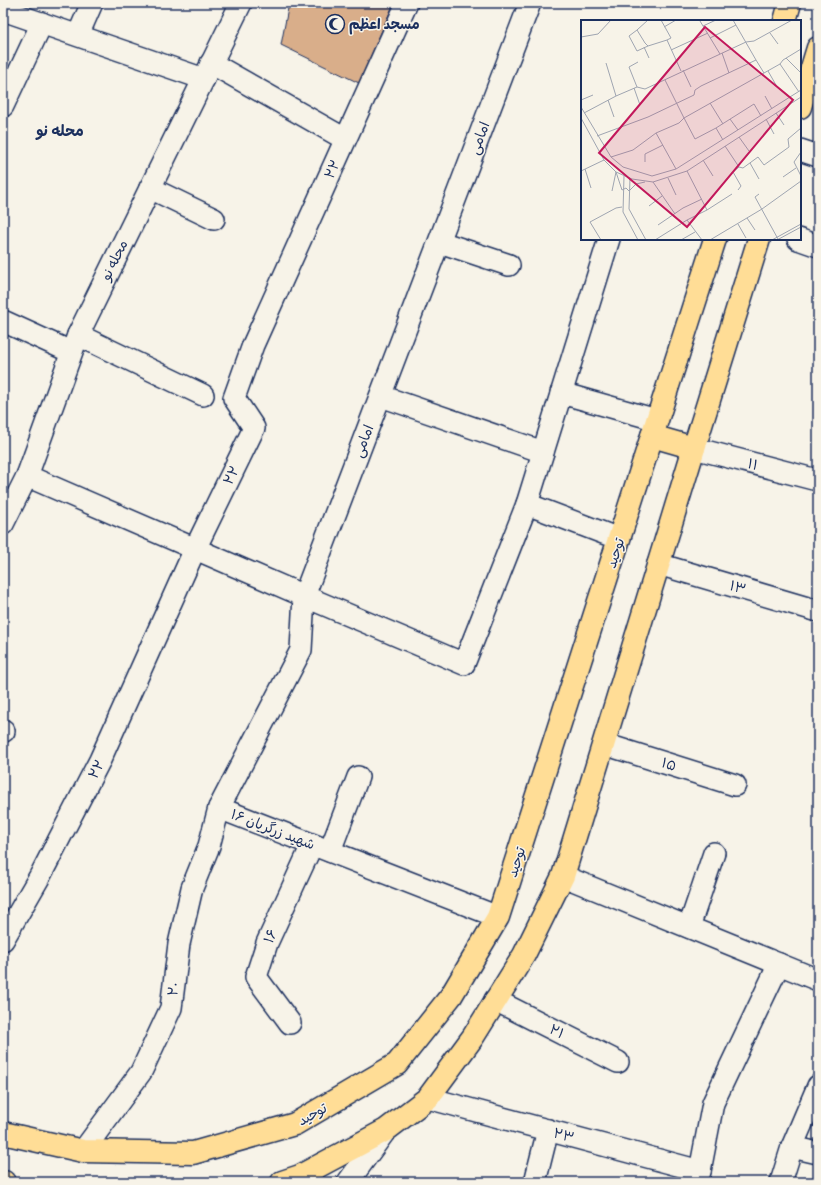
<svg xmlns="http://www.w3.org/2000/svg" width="821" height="1185" font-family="Delius,'Playpen Sans Arabic',sans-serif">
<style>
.building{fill:#d9ae8a;stroke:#1b2f5e}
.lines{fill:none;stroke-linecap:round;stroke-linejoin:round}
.minor-casing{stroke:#1b2f5e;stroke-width:24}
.major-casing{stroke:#1b2f5e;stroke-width:25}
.minor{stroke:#f7f3e8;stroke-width:21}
.major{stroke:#ffdd96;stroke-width:22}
.labels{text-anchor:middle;stroke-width:3;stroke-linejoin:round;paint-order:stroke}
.poi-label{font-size:14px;font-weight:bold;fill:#1b2f5e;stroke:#f7f3e8;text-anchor:start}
.street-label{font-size:14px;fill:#1b2f5e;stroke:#f7f3e8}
.neighbourhood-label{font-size:15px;font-weight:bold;fill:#1b2f5e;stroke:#f7f3e8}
.inset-road{fill:none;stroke:#9fa5b1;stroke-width:1}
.view{fill:#c2185b;fill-opacity:0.15;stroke:#c2185b;stroke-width:2}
.inset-edge{fill:none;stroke:#1b2f5e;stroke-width:2}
</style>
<rect width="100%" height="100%" fill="#f7f3e8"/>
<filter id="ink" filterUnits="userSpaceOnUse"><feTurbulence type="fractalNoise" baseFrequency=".025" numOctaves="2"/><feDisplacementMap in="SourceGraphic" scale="8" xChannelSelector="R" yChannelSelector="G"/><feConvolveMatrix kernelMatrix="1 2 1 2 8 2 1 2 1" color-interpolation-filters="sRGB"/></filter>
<g filter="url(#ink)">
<polygon class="building" points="289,3 394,3 359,83 281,45"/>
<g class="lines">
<defs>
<g id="minor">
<polyline points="3,10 204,79"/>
<polyline points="78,35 92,3"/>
<polyline points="211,63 345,139"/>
<polyline points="3,106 42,23"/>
<polyline points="800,150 818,156"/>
<polyline points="150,188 214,219"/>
<polyline points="798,239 818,246"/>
<polyline points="440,242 509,265"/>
<polyline points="3,321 71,352"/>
<polyline points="78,335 203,395"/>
<polyline points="561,393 657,420"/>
<polyline points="381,396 543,452"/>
<polyline points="694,448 813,479"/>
<polyline points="27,476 304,596 530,3"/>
<polyline points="527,504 609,239"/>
<polyline points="3,524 27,476 78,335 241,3"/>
<polyline points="658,564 818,611"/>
<polyline points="3,730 4,731"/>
<polyline points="604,744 735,785"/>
<polyline points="330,851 358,777"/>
<polyline points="563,876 818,980"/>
<polyline points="498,917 219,808 301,650 304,596 464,664 527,504 619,539"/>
<polyline points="689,927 714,853"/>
<polyline points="3,940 40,876 100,760 195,549 254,428 234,398 253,345 407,3"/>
<polyline points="495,1000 618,1062"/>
<polyline points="290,1023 256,977 267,943 312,845"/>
<polyline points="818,1086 792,1147 818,1153"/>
<polyline points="428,1098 700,1171"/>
<polyline points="83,1151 141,1072 171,1008 179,944 192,888 209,846 219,808"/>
<polyline points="348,1182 386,1130"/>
<polyline points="535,1182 548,1130"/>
<polyline points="697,1182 700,1171 713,1103 779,964"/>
<polyline points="781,1182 792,1147"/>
</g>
<g id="major">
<polyline points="785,21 790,3"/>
<polyline points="800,107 818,48"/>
<polyline points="652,436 694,448"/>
<polyline points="3,1133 83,1151 193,1153 295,1124 397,1064 451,996 498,917 715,239"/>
<polyline points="3,1182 4,1182"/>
<polyline points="282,1182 300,1176 386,1130 428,1098 473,1037 524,955 563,876 694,448 759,239"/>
</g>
</defs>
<use href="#minor" class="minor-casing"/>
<use href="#major" class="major-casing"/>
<use href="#minor" class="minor"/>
<use href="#major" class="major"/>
</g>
</g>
<defs>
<symbol id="mosque-ring" viewBox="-11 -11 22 22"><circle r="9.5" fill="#f7f3e8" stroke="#1b2f5e" stroke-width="1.5"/><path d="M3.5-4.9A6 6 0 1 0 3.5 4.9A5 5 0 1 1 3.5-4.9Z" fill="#1b2f5e"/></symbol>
</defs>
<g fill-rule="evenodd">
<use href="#mosque-ring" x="324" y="13" width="22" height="22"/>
</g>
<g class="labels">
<g class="poi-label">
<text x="349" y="29">مسجد اعظم</text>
</g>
<g class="street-label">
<text transform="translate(479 138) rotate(-69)" y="5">امامی</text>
<text transform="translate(332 169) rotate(-66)" y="5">۲۲</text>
<text transform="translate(114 260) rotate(-64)" y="5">محله نو</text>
<text transform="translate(363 441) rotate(-69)" y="5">امامی</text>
<text transform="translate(753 464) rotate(15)" y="5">۱۱</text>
<text transform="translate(231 475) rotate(-64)" y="5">۲۲</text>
<text transform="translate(615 553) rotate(-72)" y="5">توحید</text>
<text transform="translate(738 587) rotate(16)" y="5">۱۳</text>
<text transform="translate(669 764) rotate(18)" y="5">۱۵</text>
<text transform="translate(96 769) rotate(-63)" y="5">۲۲</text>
<text transform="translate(273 829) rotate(21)" y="5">۱۶ شهید زرگریان</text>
<text transform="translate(516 862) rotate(-72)" y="5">توحید</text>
<text transform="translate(270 936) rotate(-67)" y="5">۱۶</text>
<text transform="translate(173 989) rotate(-83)" y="5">۲۰</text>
<text transform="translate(557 1031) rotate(27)" y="5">۲۱</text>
<text transform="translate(312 1114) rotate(-29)" y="5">توحید</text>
<text transform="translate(564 1135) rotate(15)" y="5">۲۳</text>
</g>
<g class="neighbourhood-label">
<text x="60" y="136">محله نو</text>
</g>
</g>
<g transform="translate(581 20)">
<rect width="220" height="220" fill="#f7f3e8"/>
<path class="inset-road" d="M67 0 56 10 64 23 67 26 86 20M80 0 90 18 86 20 100 51M152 0 175 40M119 1 139 34M122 6 135 0M83 7 95 0M56 10 48 16 56 31 67 26M189 13 197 24M0 17 17 14 30 0M129 18 155 5M63 27 68 38M90 30 127 13M141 33 148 53M205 38 219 52M25 43 35 76M199 44 218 72M102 50 110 67M187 51 195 65M84 60 103 98 199 44 202 40 220 29M56 67 48 47 57 42M53 68 59 85M184 76 191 89M0 80 12 75M27 80 33 97M129 83 142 104M0 87 30 137 42 147 71 156 95 149 220 70M3 93 35 76 56 67 64 69 165 22 173 21 211 0M195 93 203 105M0 98 23 140 35 152 51 159 72 162 106 151 220 77M149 99 157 110M185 99 193 114M135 108 173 84 180 96M16 116 67 97 113 75 114 70 120 66 175 40 183 53M158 117 168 131M144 126 158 147 162 148 177 137 183 145 208 127 207 119 220 108M220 132 213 142 220 156M30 137 52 130 75 113M122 140 132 156M64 142V134L82 125M169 143 178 159M4 149 10 168M95 149 75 113 98 103 103 98 114 119 135 108 142 120M0 151 23 140M106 151 126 190 106 200 121 220M35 152 41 170 45 168 48 171 55 164 64 162M43 156 42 192 57 220M202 157 215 148M49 158 48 189 65 220M87 158 95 175M72 162 94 194M157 170 160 166 152 152 158 147M31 171 35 152M178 174 174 177 197 219M68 186 81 176M126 190 151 174M166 198 174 210M157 204 165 218M77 205 102 188 121 179M20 220 9 202 35 188 41 187M74 220 106 200M100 220 114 212M129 220 181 189 220 161M191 220 220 204M196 220 220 207"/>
<path class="view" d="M124 7 212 80 106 207 18 133Z"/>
<rect width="220" height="220" class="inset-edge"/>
</g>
<rect width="821" height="1185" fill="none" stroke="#f7f3e8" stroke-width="16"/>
<rect x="8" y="8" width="805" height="1169" fill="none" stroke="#1b2f5e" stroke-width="1.5" filter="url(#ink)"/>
</svg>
